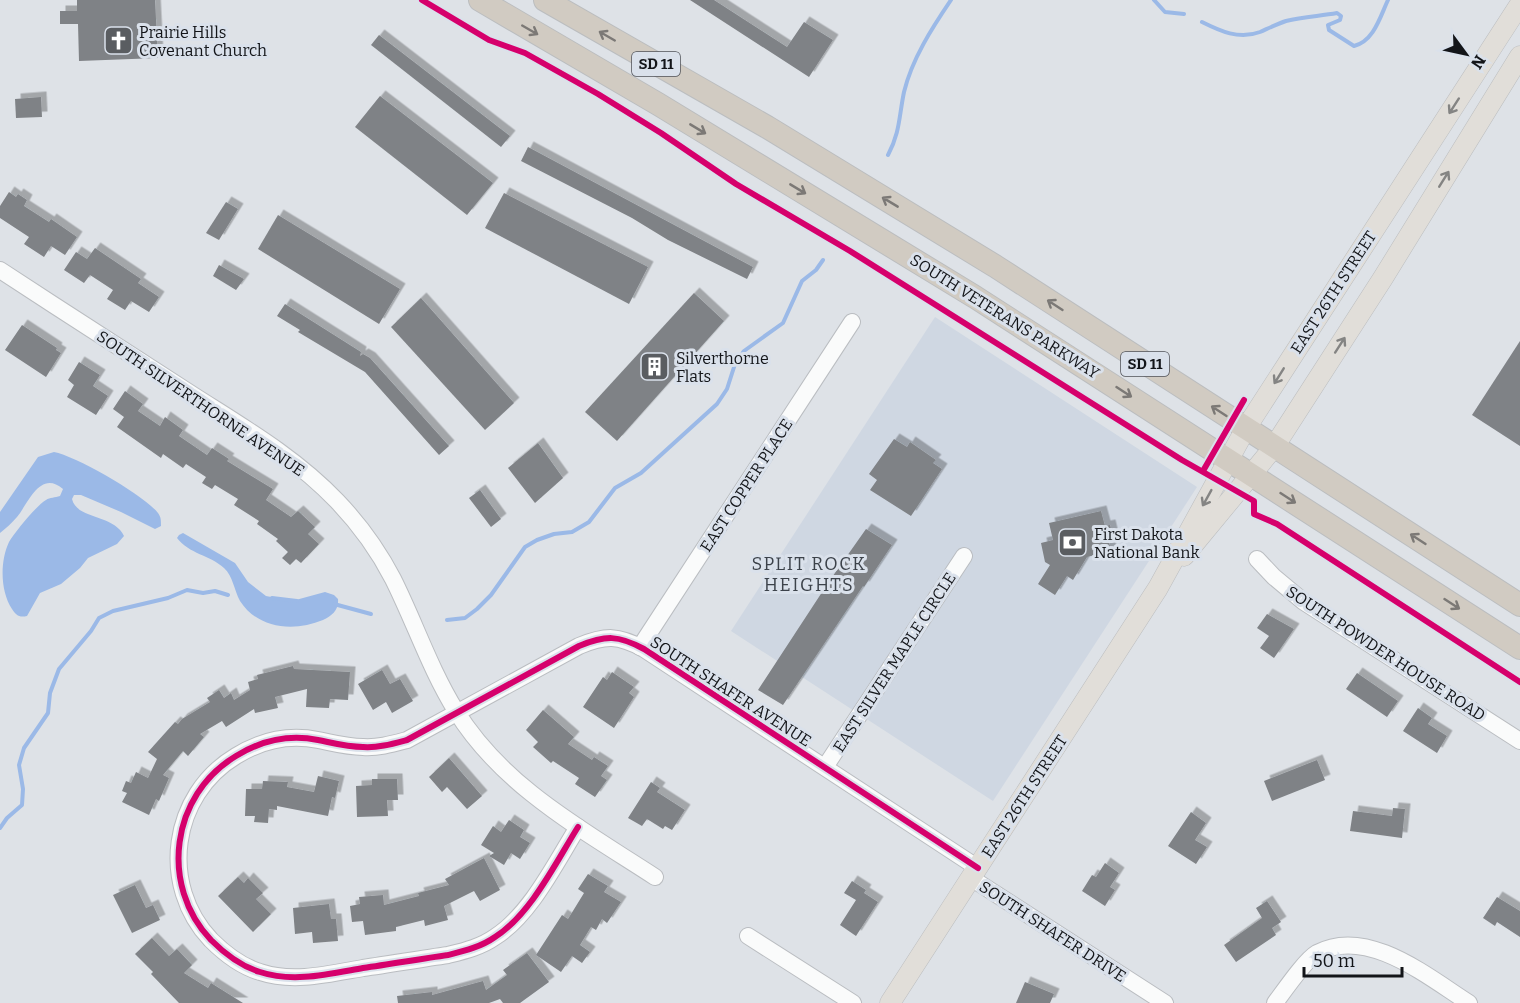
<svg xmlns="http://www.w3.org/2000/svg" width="1520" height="1003" font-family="Bitter,serif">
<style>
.built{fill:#cfd7e2}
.water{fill:#9bb9e7}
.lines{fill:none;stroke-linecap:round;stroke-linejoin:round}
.stream{stroke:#9bb9e7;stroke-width:4}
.building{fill:#7f8286;filter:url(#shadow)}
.minor-casing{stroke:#babdc1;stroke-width:18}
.major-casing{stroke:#bbbdbf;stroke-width:21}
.highway-casing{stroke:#bbbdbf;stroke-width:24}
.minor{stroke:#fafbfb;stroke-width:16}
.major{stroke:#e1ded9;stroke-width:20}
.highway{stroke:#d1cbc2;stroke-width:22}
.cycleway-casing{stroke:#dae1eb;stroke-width:10}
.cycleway{stroke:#d6006c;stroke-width:6}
.oneway{stroke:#7c7976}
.oneway2{stroke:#848483}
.labels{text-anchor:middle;stroke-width:6;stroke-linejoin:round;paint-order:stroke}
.shield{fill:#dae1eb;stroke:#4f5258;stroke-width:1.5}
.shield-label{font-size:15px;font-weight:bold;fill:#131519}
.poi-label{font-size:16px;fill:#131519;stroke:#dae1eb;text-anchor:start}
.street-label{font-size:16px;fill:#131519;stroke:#dae1eb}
.neighbourhood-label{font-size:18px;letter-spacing:1.5px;fill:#3c424a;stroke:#dae1eb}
</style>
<defs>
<filter id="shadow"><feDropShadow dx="5.5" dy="-5.5" stdDeviation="0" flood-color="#0004"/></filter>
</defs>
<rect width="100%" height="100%" fill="#dee2e7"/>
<polygon class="built" points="935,317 1197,487 993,801 731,631"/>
<g class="water">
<path d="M54 452C76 456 144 495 158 513 161 517 161 520 161 526L155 529 121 512 81 495H74L72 499C77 520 114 514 124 536L117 544 88 558 80 568 61 584 40 593 27 616C19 618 16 615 12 609 0 591 0 561 9 542 15 532 37 505 46 500 50 497 55 498 60 496L63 489C40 469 28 504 17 517 12 523 6 528 0 533V512L38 457Z"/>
<path d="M183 533 235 563 248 582 266 596 292 601 325 592 334 595 338 599C339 610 332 616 323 620 294 632 258 629 240 601 234 590 233 576 224 568 210 555 189 554 177 538L179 535Z"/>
</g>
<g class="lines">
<g class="stream">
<polyline points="1154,0 1165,12 1184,14"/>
<path d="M1202 22C1220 31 1239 40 1260 32 1269 28 1277 24 1286 21 1303 17 1320 16 1337 13L1341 16 1340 20 1328 25 1329 30 1354 46C1374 41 1380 17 1388 0"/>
<path d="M888 155C900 133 899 116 904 92 912 59 932 28 951 0"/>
<polyline points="272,598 297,601"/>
<polyline points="334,604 371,614"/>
<polyline points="447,620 465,618 477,609 491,595 525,547 537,540 554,534 572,532 589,522 615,488 641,473 717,404 727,389 735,364 744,351 783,323 802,281 816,270 823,260"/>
<polyline points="0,828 7,818 22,805 23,789 19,765 24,748 48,713 50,693 59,669 91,631 99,618 113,611 168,598 187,590 203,593 215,591 228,595"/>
</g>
</g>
<g class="building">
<polygon points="77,0 155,0 158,58 79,61 78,24 60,24 60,11 77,11"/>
<polygon points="690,0 714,0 787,47 804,22 833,40 809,77"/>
<polygon points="379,35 510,136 501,147 371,45"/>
<polygon points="380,96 493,183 467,215 355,127"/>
<polygon points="41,97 42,117 16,118 15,99"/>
<polygon points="528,147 753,267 747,279 668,240 632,218 521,161"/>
<polygon points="9,192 16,197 18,194 27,200 24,206 49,222 51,219 77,237 65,255 51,246 44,257 24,244 29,237 0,218 0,206"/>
<polygon points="504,193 648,267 629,304 485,228"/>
<polygon points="226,202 238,209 219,240 206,233"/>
<polygon points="278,215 400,289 379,324 258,249"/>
<polygon points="95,248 141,279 138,283 159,297 149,312 131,301 125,310 107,299 113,290 90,275 84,283 64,270 76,252 87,259"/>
<polygon points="219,265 244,279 236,290 213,276"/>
<polygon points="694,293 724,321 617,441 585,412"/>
<polygon points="421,298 514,403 485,430 391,327"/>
<polygon points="285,304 361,352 360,356 363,354 370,358 449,446 439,455 365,372 298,332 300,330 277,316"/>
<polygon points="22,325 57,348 56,350 61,353 46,377 5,350"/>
<polygon points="1520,341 1520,446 1472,415"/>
<polygon points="79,362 100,375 93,386 108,396 96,415 67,397 74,385 68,380"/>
<polygon points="125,391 143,404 138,411 160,426 165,417 183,430 179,436 207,455 212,448 229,459 227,461 273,489 266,500 291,517 298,511 315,527 308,534 319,544 301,563 296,559 290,565 282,558 288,552 276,541 278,539 257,524 259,521 234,505 238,499 215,485 212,489 202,483 206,477 186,464 183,468 163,454 161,458 117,427 124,417 113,409"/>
<polygon points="894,439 907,447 910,442 936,460 933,463 942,469 911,516 870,490 877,480 869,474"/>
<polygon points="538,443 563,478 535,503 508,468"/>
<polygon points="480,490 501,519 491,527 469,498"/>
<polygon points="1101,511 1105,526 1110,525 1114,542 1109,543 1111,551 1087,557 1073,580 1067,576 1055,595 1038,584 1050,565 1045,562 1041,543 1053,540 1049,523"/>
<polygon points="866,529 892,545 864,587 863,586 783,705 758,690 830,580"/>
<polygon points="1267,614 1294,629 1274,658 1260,648 1269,636 1257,628"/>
<polygon points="293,666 294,669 350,672 348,700 330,699 329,708 306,707 307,689 275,697 278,708 255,713 254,709 226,727 222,721 200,734 204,737 188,756 183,751 163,775 169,778 159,801 156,799 149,815 122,802 127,793 122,791 126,781 131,783 136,772 148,778 157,759 148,752 175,722 178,724 182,719 210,702 207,698 219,690 224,698 231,693 234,700 250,690 248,682 258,679 257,675"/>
<polygon points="382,670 390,684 400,679 413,701 392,713 386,702 373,710 358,684"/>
<polygon points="612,672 634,687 629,693 634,697 614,728 583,707 603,677 607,680"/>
<polygon points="1357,673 1398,701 1387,717 1346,689"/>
<polygon points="1418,708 1432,718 1428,724 1447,736 1437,753 1403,731"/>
<polygon points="543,710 574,737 568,744 592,760 594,757 608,766 601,776 607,780 595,797 575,784 579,778 553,761 551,763 533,747 538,742 526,730"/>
<polygon points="449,758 482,796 467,809 447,787 442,792 429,777"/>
<polygon points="1317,760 1325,780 1272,801 1264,781"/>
<polygon points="318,776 339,781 335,798 332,797 328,816 277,806 277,810 269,809 268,823 254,822 255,816 245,816 246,789 262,789 263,781 288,782 287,787 314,792"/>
<polygon points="372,779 397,779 398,800 387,800 388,816 357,817 356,786 372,785"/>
<polygon points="651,782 660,788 657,792 685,810 672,830 665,826 663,829 647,819 642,826 628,818"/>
<polygon points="1393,808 1405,809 1402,838 1350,831 1353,811 1392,816"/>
<polygon points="1191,812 1206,823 1195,840 1207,847 1196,864 1168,846"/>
<polygon points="509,820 524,830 520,837 530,843 520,859 511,853 504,865 489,856 494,853 481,845 493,826 501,832"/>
<polygon points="484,858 500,890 480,901 474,891 444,906 448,920 425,926 424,920 396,927 396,931 365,935 363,921 352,922 350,906 360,904 359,897 383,895 384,905 419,896 418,893 449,885 445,879"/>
<polygon points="1105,863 1119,873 1110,887 1115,890 1105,906 1082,891 1092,875 1096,877"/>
<polygon points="588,874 608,886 604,892 621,902 607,923 602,919 596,930 591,927 580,945 590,952 582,963 572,956 561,972 536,955 562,915 568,919 584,893 578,889"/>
<polygon points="238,877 244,883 248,878 263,893 256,899 271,914 253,932 218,896"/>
<polygon points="852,881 866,890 864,893 878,902 856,936 840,925 856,900 844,893"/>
<polygon points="135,885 146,908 153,905 160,920 132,933 113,895"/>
<polygon points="1497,897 1520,911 1520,937 1497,922 1495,926 1483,918"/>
<polygon points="1267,901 1281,922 1272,928 1276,935 1236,962 1224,945 1262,918 1256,908"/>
<polygon points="329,904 331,919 336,919 338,941 313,943 312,932 295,934 293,908"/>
<polygon points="152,938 169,956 177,949 192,965 184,973 208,988 211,983 243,1003 179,1003 151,974 153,972 135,954"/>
<polygon points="527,953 549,982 520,1003 503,1003 500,999 489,1003 398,1003 397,996 432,992 432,995 483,981 486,990 507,975 503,970"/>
<polygon points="1025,982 1054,994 1050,1003 1016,1003"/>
</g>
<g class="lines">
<defs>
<g id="minor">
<path d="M0 270C64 312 128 353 193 395 243 427 295 457 337 501 359 524 378 550 393 579 415 623 430 669 456 711 503 787 583 830 655 877"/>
<polyline points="1257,559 1274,577 1304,602 1520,741"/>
<polyline points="640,647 852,322"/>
<polyline points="825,767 964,556"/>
<path d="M578 827C556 862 531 914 495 937 481 947 464 951 448 955 420 959 391 964 363 968 329 974 293 983 260 972 240 966 225 954 211 940 159 885 171 795 236 756 262 740 288 734 318 740 333 743 347 747 363 747 378 748 392 744 407 740L579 646C606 635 618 635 644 649L978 868"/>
<polyline points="971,878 1165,1003"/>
<polyline points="748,936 853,1003"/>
<path d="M1275 1003C1284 991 1305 960 1317 953 1367 926 1428 977 1469 1003"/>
</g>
<g id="major">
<polyline points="1184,556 1274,447 1383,278 1520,56"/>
<polyline points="890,1003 1158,588 1246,428 1520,4"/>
</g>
<g id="highway">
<polyline points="480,0 658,104 975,297 1520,648"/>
<polyline points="545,0 767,127 995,266 1520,605"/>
</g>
</defs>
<use href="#minor" class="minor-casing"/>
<use href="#major" class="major-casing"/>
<use href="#highway" class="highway-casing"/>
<use href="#minor" class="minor"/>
<use href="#major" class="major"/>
<use href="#highway" class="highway"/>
<defs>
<g id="cycleway">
<polyline points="422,0 489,40 525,53 598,94 661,133 736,184 850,251 1182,460 1254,501 1254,514 1277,524 1520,682"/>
<polyline points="1203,471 1244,400"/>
<path d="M578 827C556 862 531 914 495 937 481 947 464 951 448 955 420 959 391 964 363 968 329 974 293 983 260 972 240 966 225 954 211 940 159 885 171 795 236 756 262 740 288 734 318 740 333 743 347 747 363 747 378 748 392 744 407 740L579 646C606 635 618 635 644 649L978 868"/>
</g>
</defs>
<use href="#cycleway" class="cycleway-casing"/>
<use href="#cycleway" class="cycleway"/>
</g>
<defs><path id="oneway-shaft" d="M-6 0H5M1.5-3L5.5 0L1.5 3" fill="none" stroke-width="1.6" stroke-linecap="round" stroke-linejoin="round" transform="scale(1.5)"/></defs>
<g class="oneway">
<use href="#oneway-shaft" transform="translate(530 30) rotate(30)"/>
<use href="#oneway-shaft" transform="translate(607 36) rotate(-150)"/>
<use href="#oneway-shaft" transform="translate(698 129) rotate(31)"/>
<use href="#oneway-shaft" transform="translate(798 189) rotate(31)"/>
<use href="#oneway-shaft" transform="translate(890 202) rotate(-149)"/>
<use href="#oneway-shaft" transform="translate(1055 305) rotate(-147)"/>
<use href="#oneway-shaft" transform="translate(1124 392) rotate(33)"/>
<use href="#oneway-shaft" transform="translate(1219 411) rotate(-147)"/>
<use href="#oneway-shaft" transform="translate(1288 498) rotate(33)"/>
<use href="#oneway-shaft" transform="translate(1418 539) rotate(-147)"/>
<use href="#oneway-shaft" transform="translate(1452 604) rotate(33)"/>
</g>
<g class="oneway2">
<use href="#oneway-shaft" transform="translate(1454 106) rotate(123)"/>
<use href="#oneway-shaft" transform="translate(1444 179) rotate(-58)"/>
<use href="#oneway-shaft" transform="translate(1340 345) rotate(-57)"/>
<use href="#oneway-shaft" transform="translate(1279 376) rotate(122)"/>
<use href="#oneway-shaft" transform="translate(1207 498) rotate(119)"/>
</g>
<defs>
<symbol id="church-square" viewBox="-11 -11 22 22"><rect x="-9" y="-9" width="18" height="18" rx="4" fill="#5a5d61" stroke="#dae1eb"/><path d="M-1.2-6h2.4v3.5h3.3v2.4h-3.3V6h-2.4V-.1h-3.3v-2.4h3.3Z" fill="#fff"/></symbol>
<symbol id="building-square" viewBox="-11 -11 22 22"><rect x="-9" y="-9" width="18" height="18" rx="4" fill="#5a5d61" stroke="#dae1eb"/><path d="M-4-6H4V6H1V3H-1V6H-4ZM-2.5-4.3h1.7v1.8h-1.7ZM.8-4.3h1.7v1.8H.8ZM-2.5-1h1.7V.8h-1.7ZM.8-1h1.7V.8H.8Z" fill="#fff"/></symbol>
<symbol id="bank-square" viewBox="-11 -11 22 22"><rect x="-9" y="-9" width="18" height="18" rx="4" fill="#5a5d61" stroke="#dae1eb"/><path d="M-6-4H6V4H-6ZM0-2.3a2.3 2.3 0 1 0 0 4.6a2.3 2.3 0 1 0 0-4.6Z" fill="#fff"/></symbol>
</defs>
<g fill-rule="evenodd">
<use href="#church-square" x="102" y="24" width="33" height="33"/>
<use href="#building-square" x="638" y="350" width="33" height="33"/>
<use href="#bank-square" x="1056" y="526" width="33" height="33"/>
</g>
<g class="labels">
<g class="shield">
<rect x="632" y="52" width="48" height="24" rx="4.5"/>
<rect x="1121" y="352" width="48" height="24" rx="4.5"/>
</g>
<g class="shield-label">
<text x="656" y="69">SD 11</text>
<text x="1145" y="369">SD 11</text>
</g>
<g class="poi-label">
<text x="139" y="38">Prairie Hills<tspan x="139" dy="18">Covenant Church</tspan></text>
<text x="676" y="364">Silverthorne<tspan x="676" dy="18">Flats</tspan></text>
<text x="1094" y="540">First Dakota<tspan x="1094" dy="18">National Bank</tspan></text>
</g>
<g class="street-label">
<text transform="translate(1333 292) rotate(-57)" y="6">EAST 26TH STREET</text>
<text transform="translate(1005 316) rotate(32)" y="6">SOUTH VETERANS PARKWAY</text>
<text transform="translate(201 403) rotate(34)" y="6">SOUTH SILVERTHORNE AVENUE</text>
<text transform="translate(746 485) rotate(-57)" y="6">EAST COPPER PLACE</text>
<text transform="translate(1386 653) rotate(33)" y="6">SOUTH POWDER HOUSE ROAD</text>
<text transform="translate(894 662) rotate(-57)" y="6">EAST SILVER MAPLE CIRCLE</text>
<text transform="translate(731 691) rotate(33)" y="6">SOUTH SHAFER AVENUE</text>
<text transform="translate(1024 796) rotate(-57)" y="6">EAST 26TH STREET</text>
<text transform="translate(1053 931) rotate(33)" y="6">SOUTH SHAFER DRIVE</text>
</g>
<g class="neighbourhood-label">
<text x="809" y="570">SPLIT ROCK<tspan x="809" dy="21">HEIGHTS</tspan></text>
</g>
</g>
<g transform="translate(1466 54) rotate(123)" stroke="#dae1eb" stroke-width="4.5" paint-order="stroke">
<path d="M0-4.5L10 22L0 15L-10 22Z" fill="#131519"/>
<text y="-9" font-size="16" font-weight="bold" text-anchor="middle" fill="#131519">N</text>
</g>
<path d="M1304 967v9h98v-9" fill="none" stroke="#131519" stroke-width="3"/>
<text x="1313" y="967" font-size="18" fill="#131519" stroke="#dae1eb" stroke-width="4.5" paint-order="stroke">50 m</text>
</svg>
